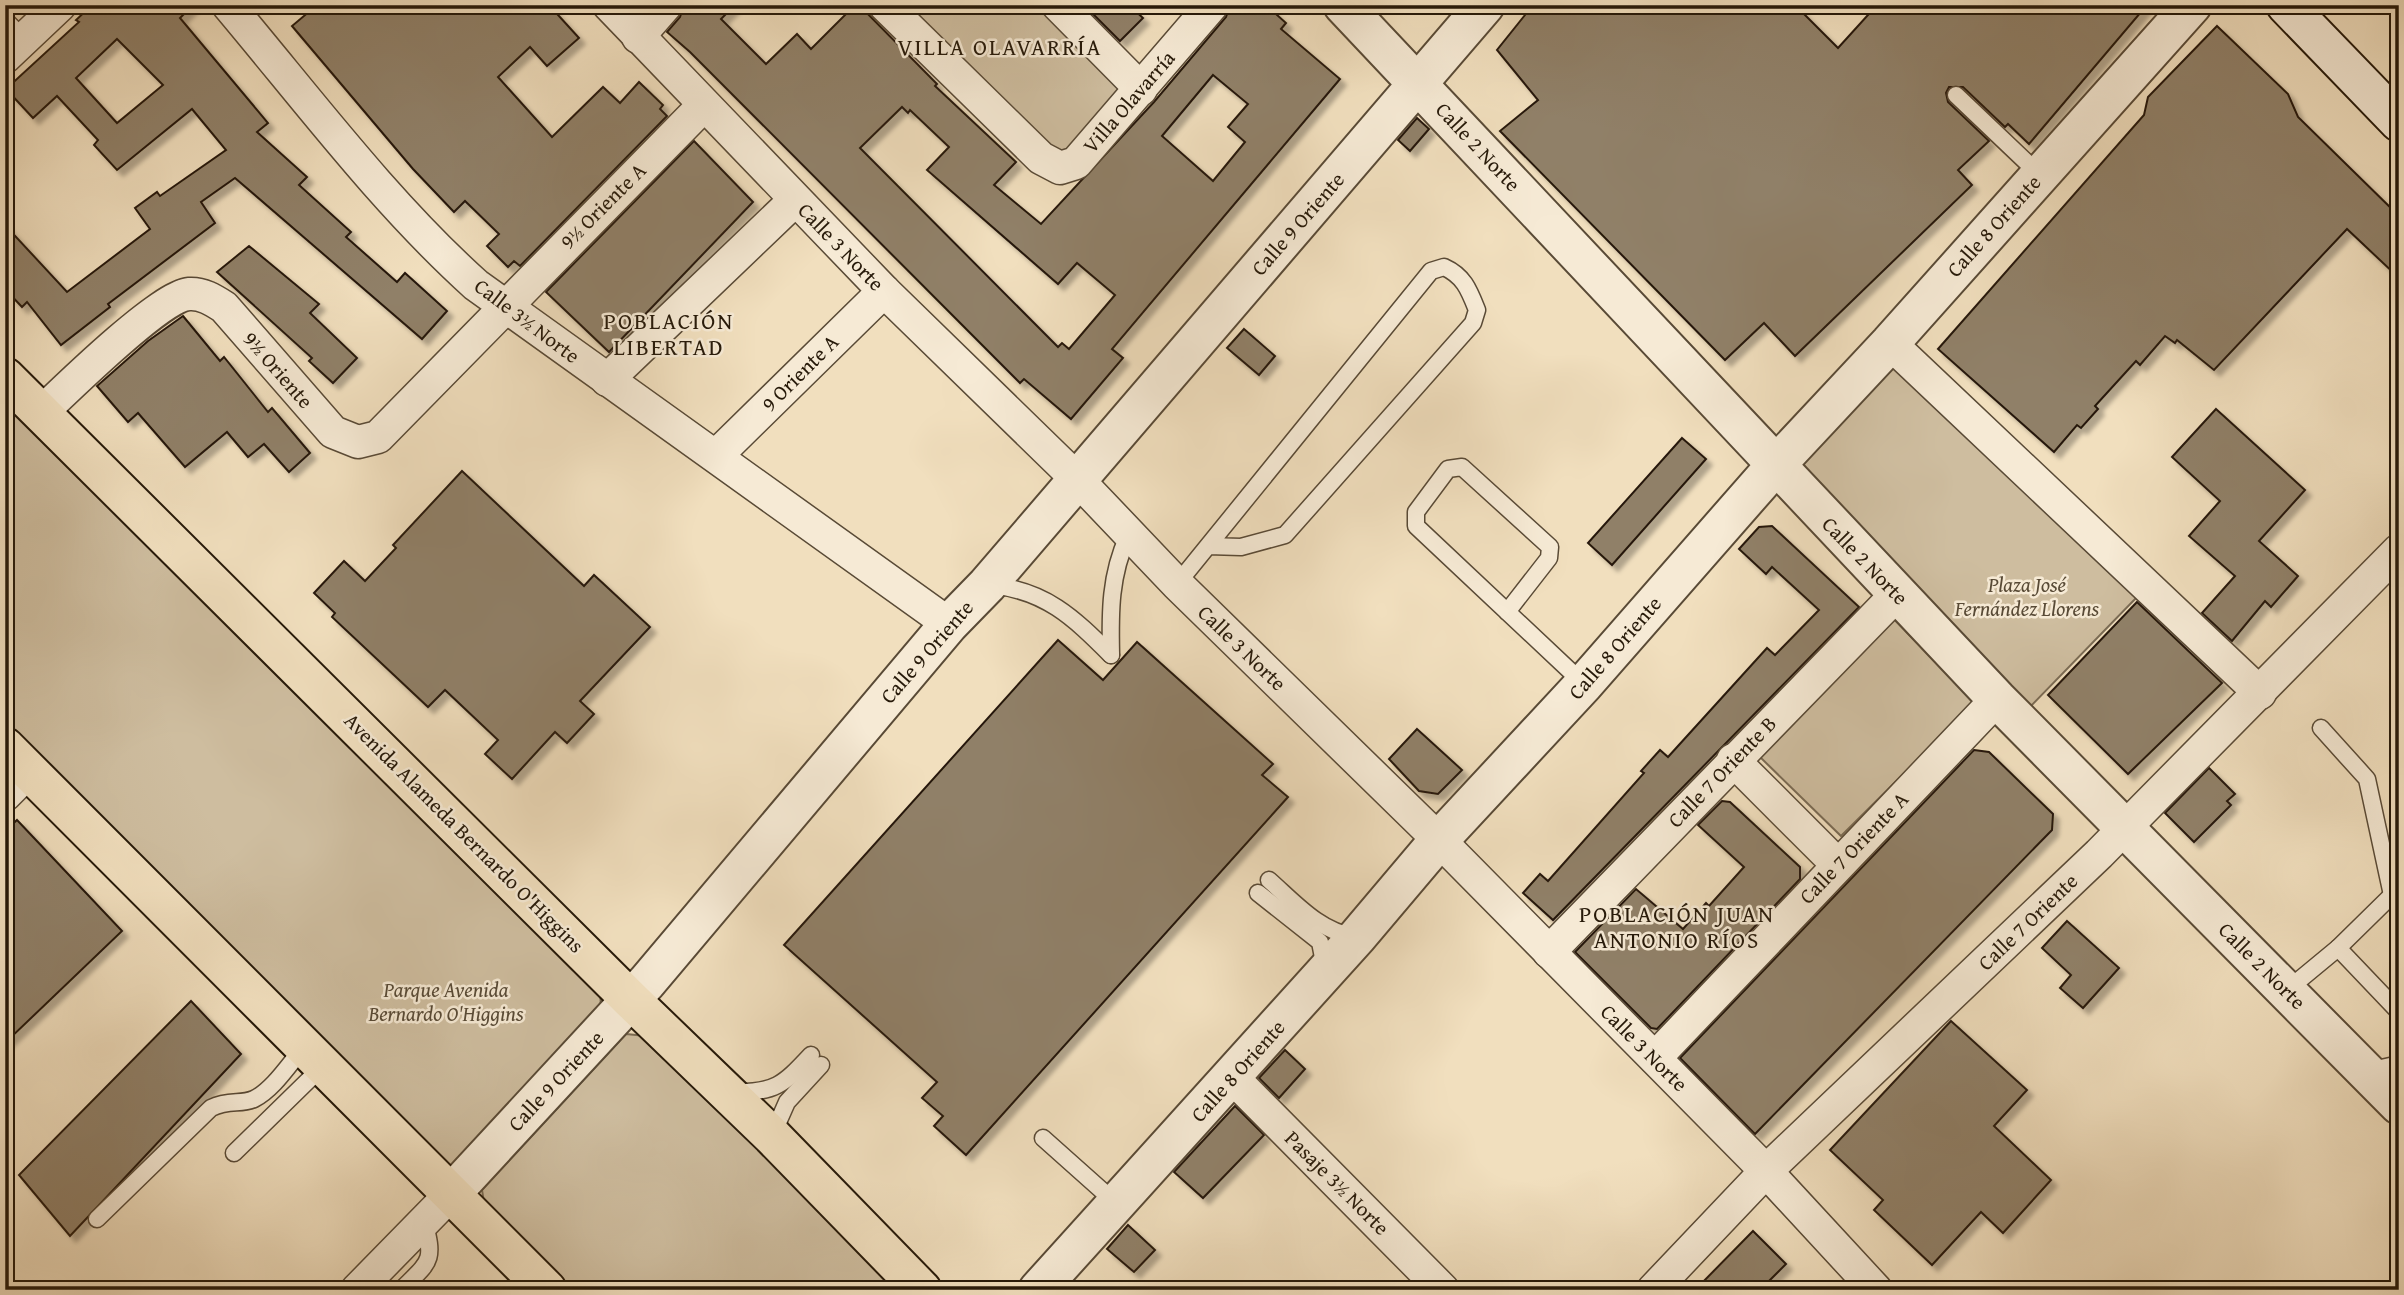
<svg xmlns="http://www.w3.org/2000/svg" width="2404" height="1295" font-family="'Gentium Book Plus',serif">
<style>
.green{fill:#cebd9f;stroke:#7a6b54;stroke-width:2}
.building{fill:#908067;stroke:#261909;stroke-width:2;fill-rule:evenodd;filter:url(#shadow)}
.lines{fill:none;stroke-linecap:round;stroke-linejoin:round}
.service-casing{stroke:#594a36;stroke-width:19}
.minor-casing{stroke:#594a36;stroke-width:35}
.tertiary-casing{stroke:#594a36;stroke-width:42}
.secondary-casing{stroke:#261909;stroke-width:42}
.primary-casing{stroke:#261909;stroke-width:42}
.service{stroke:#f6ead5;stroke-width:16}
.minor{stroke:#f6ead5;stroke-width:32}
.tertiary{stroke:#f6ead5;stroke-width:38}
.secondary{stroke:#f6ead5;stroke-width:38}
.primary{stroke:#f1dfbe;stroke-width:38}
.labels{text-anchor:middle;stroke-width:5;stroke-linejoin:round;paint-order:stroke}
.street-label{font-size:21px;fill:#261909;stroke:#f6ead5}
.park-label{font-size:21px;font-style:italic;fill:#584a36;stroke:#f6ead5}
.neighbourhood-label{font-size:23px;letter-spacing:2px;fill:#261909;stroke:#f6ead5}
</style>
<defs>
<filter id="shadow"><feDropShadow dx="6" dy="6" stdDeviation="2" flood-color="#0004"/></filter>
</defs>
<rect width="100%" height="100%" fill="#f1dfbe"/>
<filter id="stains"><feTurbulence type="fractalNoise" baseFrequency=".00286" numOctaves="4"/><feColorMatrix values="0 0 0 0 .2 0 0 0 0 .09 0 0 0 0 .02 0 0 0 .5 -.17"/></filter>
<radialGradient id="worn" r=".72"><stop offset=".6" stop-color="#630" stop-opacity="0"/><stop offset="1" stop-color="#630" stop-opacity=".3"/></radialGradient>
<g class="green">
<polygon points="901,5 1038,5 1124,93 1061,161"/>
<polygon points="1887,360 2139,595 2027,710 1805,482 1803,459"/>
<polygon points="5,399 600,988 601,1009 458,1165 441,1167 5,726"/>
<polygon points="1890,615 1975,703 1841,836 1760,757"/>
<polygon points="626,1034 646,1036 899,1290 566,1290 485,1209 482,1190"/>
</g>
<g class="building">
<path d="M92 5H193L180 18 268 123 257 132 307 177 299 185 351 232 346 237 397 282 405 273 447 311 422 339 235 178 201 202 215 223 108 304 110 307 61 345 27 302 22 307 5 289V225L67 292 150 229 135 208 157 192 160 196 226 150 192 109 117 170 94 145 98 140 57 96 33 118 6 89 79 22 76 20ZM117 39 163 85 117 123 76 78Z"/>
<polygon points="317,5 549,5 579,38 547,66 530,47 498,77 552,137 603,87 620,103 639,82 663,105 660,109 667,116 520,266 514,261 508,267 487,246 499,234 465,201 454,212 413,169 292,26"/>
<path d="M684 5H735L721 19 766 64 797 34 811 49 855 5H859L937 84 935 86 1016 162 994 185 1041 224 1154 102 1226 17 1230 5H1266L1286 23 1281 29 1340 79 1112 349 1123 358 1071 419 1024 379 1020 383 690 52 667 32 680 17ZM1213 75 1248 104 1228 127 1245 142 1213 181 1162 136ZM902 107 908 113 910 110 949 147 927 170 1058 284 1077 263 1115 295 1069 349 1062 343 1058 347 860 148Z"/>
<polygon points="1084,5 1129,5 1143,18 1120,41"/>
<polygon points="1533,5 1795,5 1838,48 1877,5 2147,5 2029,144 2008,124 2005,127 1963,87 1949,87 1946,93 1948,102 1989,141 1958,170 1972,185 1795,356 1764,323 1725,360 1500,131 1538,100 1497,50"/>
<polygon points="2217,26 2288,94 2298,117 2399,216 2399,278 2347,229 2214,370 2177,340 2175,343 2165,336 2140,365 2136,361 2095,406 2098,409 2081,428 2077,425 2054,452 1938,349 2144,115 2148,97"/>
<polygon points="1417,118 1429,129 1410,151 1398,140"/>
<polygon points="694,141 753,202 609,352 546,292"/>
<polygon points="249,246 319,304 310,313 357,358 333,383 309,361 312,358 217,272"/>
<polygon points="183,316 220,361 224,357 268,412 272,408 310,453 289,472 264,444 248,457 227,432 185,467 138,413 128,422 97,386 148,341"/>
<polygon points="1244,329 1275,356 1259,375 1227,348"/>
<polygon points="2216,409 2305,490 2259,541 2298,576 2271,607 2265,601 2232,641 2202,613 2235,576 2189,536 2220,501 2172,457"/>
<polygon points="1682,438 1706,459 1612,565 1588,543"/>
<polygon points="462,471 584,586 594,575 650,627 580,701 594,714 567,743 555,732 512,779 485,754 498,740 445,690 428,707 332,617 335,613 314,593 344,561 365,581 396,548 393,545"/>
<polygon points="1772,526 1859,607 1553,920 1523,893 1540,874 1548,881 1644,773 1641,771 1660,750 1668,757 1767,648 1775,655 1819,610 1772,567 1766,574 1739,549 1759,527"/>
<polygon points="2137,602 2222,683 2128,774 2048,695"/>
<polygon points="1058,640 1103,680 1137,642 1273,764 1262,775 1288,797 966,1155 934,1126 943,1116 922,1098 937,1082 784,945"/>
<polygon points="1417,729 1462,770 1438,794 1419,791 1389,759"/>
<polygon points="1974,750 1989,752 2053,814 2052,830 1755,1134 1680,1058"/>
<polygon points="2209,768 2235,794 2227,801 2231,805 2194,842 2165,813"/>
<polygon points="1722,801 1730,802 1800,867 1800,879 1657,1029 1651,1028 1575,952 1636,889 1683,929 1706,903 1709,906 1744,867 1698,825"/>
<polygon points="17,820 122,931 5,1043 5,831"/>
<polygon points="2067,921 2119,968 2083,1008 2060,988 2071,975 2042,948"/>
<polygon points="191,1001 241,1054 70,1236 19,1175"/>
<polygon points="1951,1021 2027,1090 1994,1126 2051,1180 2003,1233 1981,1212 1932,1265 1874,1210 1883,1200 1830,1150"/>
<polygon points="1285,1050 1305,1069 1279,1098 1259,1078"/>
<polygon points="1235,1106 1264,1135 1203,1198 1174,1172"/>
<polygon points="1128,1225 1155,1250 1134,1272 1107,1249"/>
<polygon points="1753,1231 1786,1264 1760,1290 1695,1290"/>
</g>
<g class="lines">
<defs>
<g id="service">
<polyline points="5,20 24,39"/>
<polyline points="1956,95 2040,175"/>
<path d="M1177 584 1431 271 1444 267C1464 276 1469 290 1477 310L1473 323 1285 535 1241 547 1208 546"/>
<path d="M990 585C1045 590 1073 617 1111 655"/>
<polyline points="1507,612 1549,558 1550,547 1462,467 1448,469 1416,512 1416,526 1584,684"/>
<path d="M1111 655C1110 612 1110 575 1128 536"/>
<polyline points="2321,728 2367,779 2392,895 2399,908"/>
<path d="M1269 880C1296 904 1319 931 1355 937"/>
<polyline points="1258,893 1320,942 1325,968"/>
<polyline points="2392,895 2338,948 2399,1012"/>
<polyline points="2286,991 2338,948"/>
<polyline points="2368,1071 2399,1064"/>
<path d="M733 1092C775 1093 783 1085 811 1055"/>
<polyline points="772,1136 787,1102 821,1065"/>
<polyline points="1043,1138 1117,1204"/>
<polyline points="234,1153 323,1066"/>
<path d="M97 1219 211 1108C229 1099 241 1105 254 1099 273 1090 290 1063 304 1047"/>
<path d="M401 1290C430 1261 435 1262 424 1221"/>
</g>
<g id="minor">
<path d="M228 5C308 100 384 202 476 285L949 624"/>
<polyline points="609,5 884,291 1077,479 1177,584 1439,840 1766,1171 1876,1290"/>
<polyline points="885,5 1041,158 1060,168 1076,163 1212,5"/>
<polyline points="1058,5 1141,89"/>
<polyline points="638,37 666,5"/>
<polyline points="5,57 60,5"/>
<polyline points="1890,343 2260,693"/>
<polyline points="607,380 795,200"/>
<path d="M41 413C65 390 161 296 189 294 202 293 213 300 224 307L333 432 358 442 378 437 703 106"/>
<polyline points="717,455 884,291"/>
<polyline points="1733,760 1837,864"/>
<polyline points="5,795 29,771"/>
<polyline points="1549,952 1897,594"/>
<polyline points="1655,1058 1997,699"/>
<polyline points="1232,1077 1443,1290"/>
<polyline points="357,1290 451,1194"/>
<polyline points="1653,1290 1766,1171 2099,854 2399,550"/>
</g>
<g id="tertiary">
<polyline points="1343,5 1997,699 2399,1105"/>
<polyline points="451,1194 647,982 949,624 987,585 1485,5"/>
<polyline points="1038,1290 1357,937 1439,840 1584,684 1775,466 1890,343 2192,5"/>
</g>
<polyline id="secondary" points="2286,5 2399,122"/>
<g id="primary">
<polyline points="5,377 631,1000 772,1136 922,1290"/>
<polyline points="5,747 547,1290"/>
</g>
</defs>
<use href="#service" class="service-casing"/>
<use href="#minor" class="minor-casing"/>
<use href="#tertiary" class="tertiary-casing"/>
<use href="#secondary" class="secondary-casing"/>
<use href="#primary" class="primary-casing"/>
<use href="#service" class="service"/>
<use href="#minor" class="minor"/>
<use href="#tertiary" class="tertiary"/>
<use href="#secondary" class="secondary"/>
<use href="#primary" class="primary"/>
</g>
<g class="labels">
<g class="street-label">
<text transform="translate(1129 102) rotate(-49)" y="7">Villa Olavarría</text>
<text transform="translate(1478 147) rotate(47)" y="7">Calle 2 Norte</text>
<text transform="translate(603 206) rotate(-45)" y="7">9½ Oriente A</text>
<text transform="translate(1298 224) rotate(-49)" y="7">Calle 9 Oriente</text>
<text transform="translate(1994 226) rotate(-48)" y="7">Calle 8 Oriente</text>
<text transform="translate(841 247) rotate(46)" y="7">Calle 3 Norte</text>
<text transform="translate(527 321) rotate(37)" y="7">Calle 3½ Norte</text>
<text transform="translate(278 370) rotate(49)" y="7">9½ Oriente</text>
<text transform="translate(800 373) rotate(-45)" y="7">9 Oriente A</text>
<text transform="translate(1865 561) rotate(46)" y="7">Calle 2 Norte</text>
<text transform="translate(1242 648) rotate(44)" y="7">Calle 3 Norte</text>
<text transform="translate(1615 648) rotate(-49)" y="7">Calle 8 Oriente</text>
<text transform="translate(927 652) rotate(-49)" y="7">Calle 9 Oriente</text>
<text transform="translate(1722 772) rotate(-46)" y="7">Calle 7 Oriente B</text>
<text transform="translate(464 833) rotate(45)" y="7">Avenida Alameda Bernardo O'Higgins</text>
<text transform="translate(1854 848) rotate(-46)" y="7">Calle 7 Oriente A</text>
<text transform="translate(2028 922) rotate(-44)" y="7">Calle 7 Oriente</text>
<text transform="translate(2262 966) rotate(45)" y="7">Calle 2 Norte</text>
<text transform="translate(1644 1048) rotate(45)" y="7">Calle 3 Norte</text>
<text transform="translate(1238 1071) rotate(-48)" y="7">Calle 8 Oriente</text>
<text transform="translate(556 1081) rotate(-47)" y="7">Calle 9 Oriente</text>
<text transform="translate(1337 1183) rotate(45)" y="7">Pasaje 3½ Norte</text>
</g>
<g class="park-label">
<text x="2027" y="592">Plaza José<tspan x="2027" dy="24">Fernández Llorens</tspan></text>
<text x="446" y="997">Parque Avenida<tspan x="446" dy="24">Bernardo O'Higgins</tspan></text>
</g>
<g class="neighbourhood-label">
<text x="1000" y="55">VILLA OLAVARRÍA</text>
<text x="669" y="329">POBLACIÓN<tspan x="669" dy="26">LIBERTAD</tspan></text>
<text x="1677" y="922">POBLACIÓN JUAN<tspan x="1677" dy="26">ANTONIO RÍOS</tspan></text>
</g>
</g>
<rect width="2404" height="1295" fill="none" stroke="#f1dfbe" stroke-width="28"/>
<rect x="7" y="7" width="2390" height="1281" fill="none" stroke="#261909" stroke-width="3.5"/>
<rect x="14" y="14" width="2376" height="1267" fill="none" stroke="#261909" stroke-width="2"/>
<rect width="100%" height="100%" filter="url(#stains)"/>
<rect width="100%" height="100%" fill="url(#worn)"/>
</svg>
